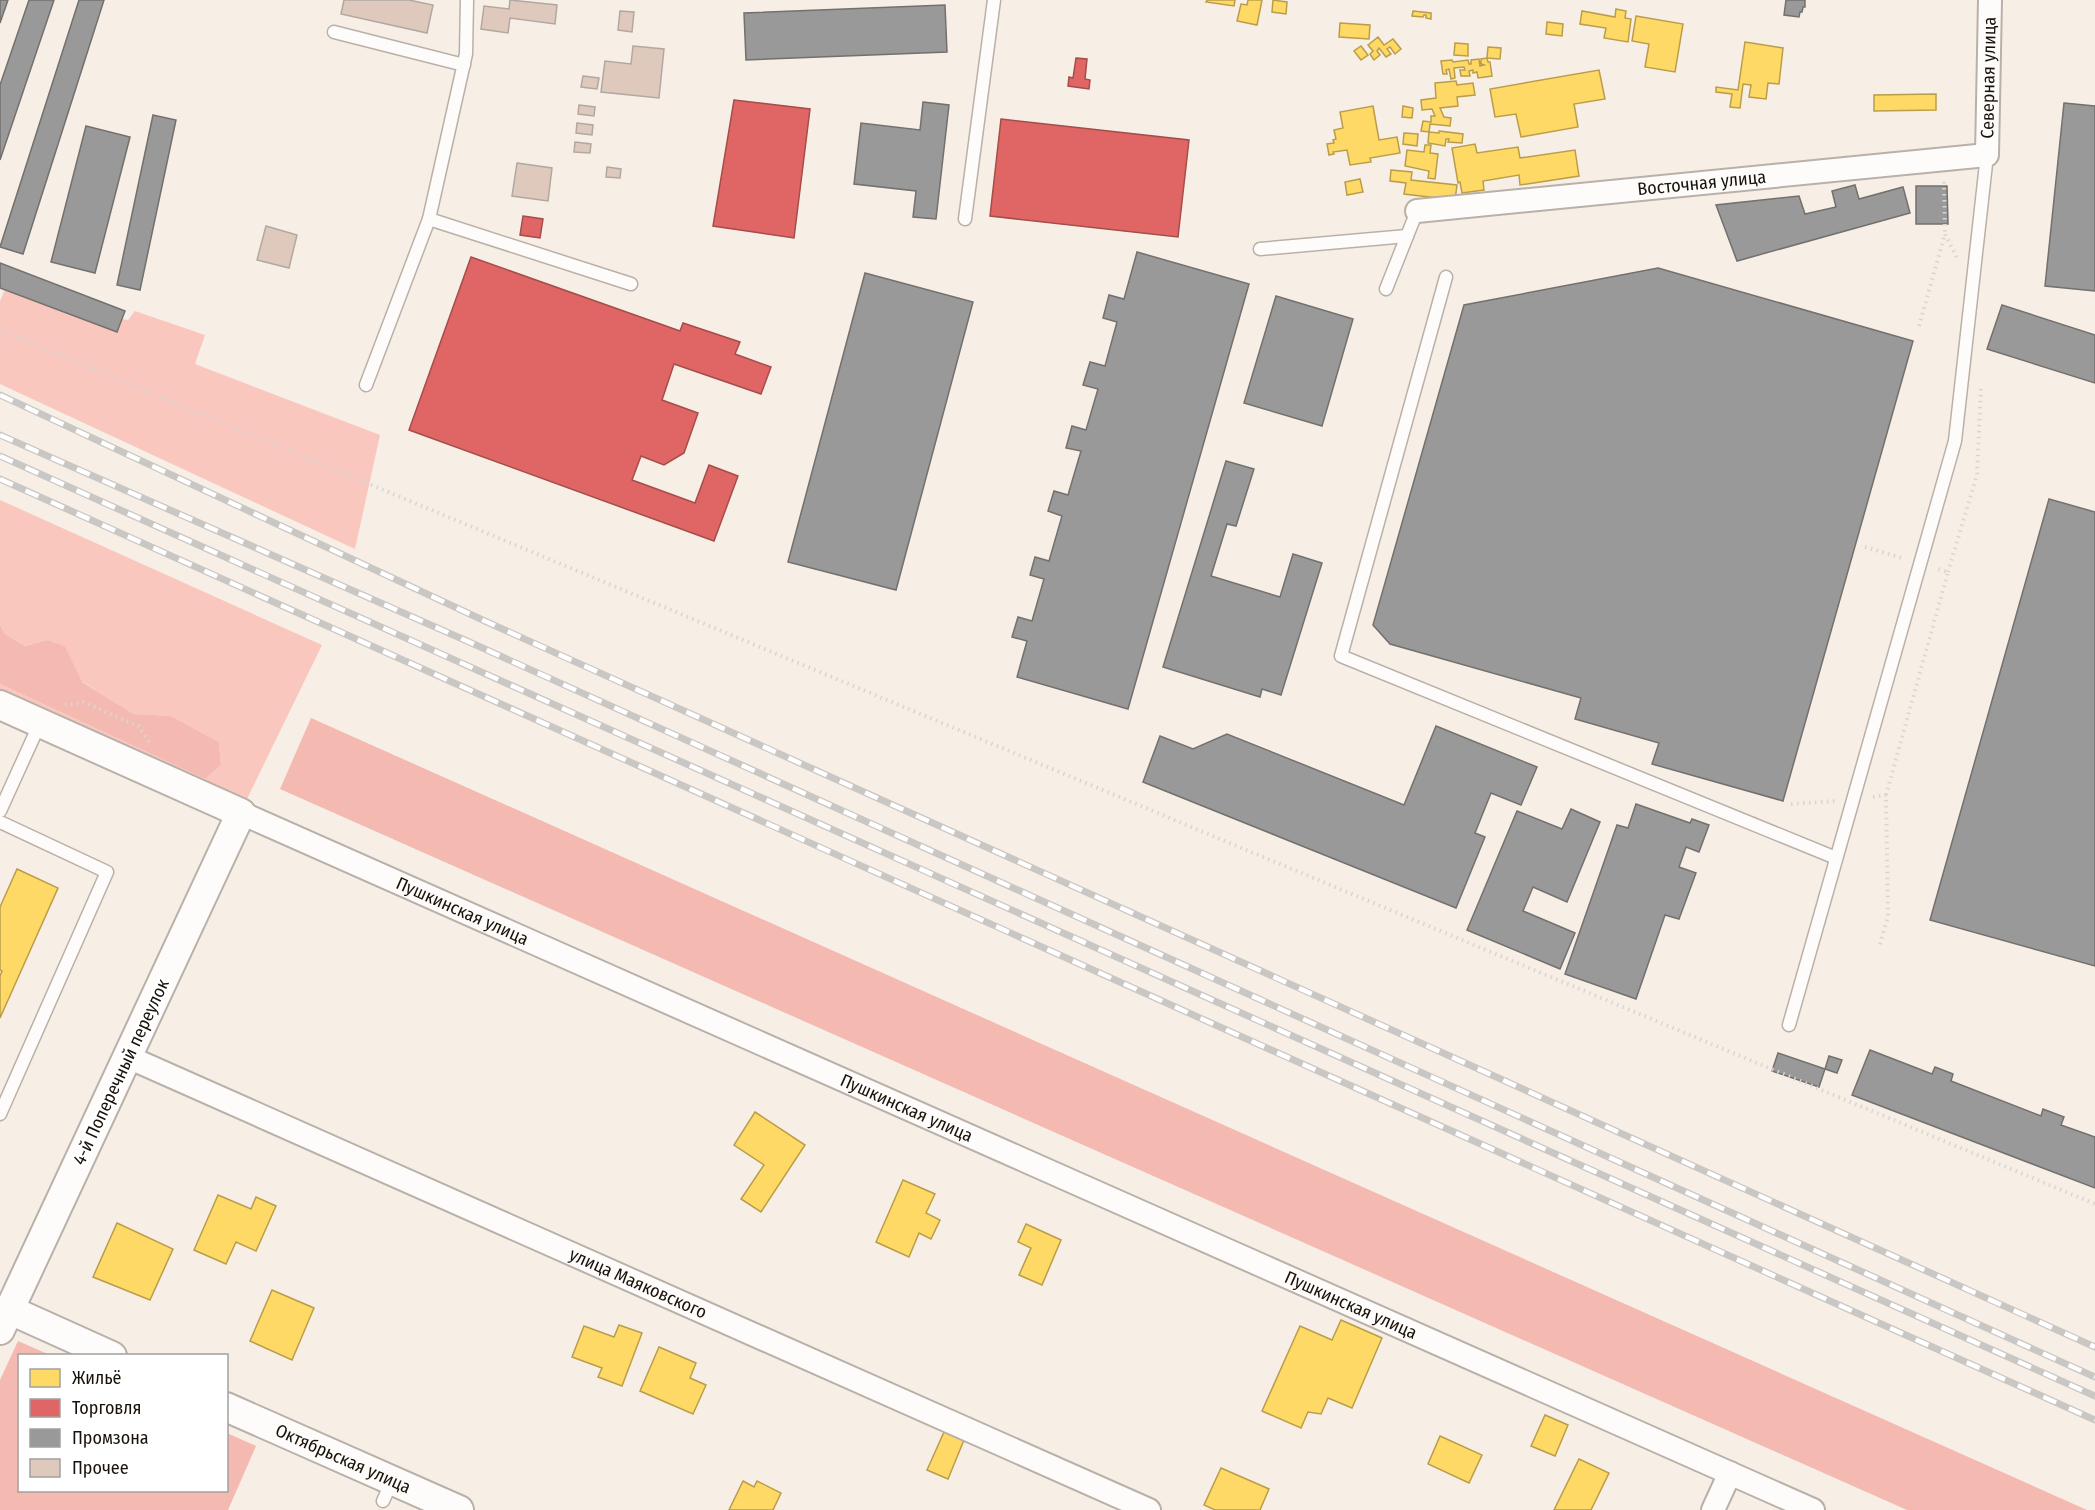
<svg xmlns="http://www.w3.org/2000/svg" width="2095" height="1510" font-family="'Fira Sans Condensed',sans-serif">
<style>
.green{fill:#f9c7be}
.forest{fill:#f4bab1}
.homes{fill:#ffd966;stroke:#ba9d4a;stroke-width:1.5}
.shops{fill:#e06666;stroke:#a44d4a;stroke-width:1.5}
.industry{fill:#999;stroke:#73706e;stroke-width:1.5}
.building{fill:#dec9bc;stroke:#b1a8a1;stroke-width:1.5}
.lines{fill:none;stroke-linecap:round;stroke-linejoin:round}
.service-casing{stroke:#b9b1a9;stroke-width:15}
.minor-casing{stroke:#b9b1a9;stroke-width:26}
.tertiary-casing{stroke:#b9b1a9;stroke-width:32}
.path{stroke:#d8d6d3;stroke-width:4;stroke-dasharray:1.5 4.5;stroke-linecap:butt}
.service{stroke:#fefcfb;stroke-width:12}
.minor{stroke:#fefcfb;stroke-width:22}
.tertiary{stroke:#fefcfb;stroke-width:28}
.rail-casing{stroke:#c9c7c4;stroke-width:7}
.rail{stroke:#fff;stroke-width:4.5;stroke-dasharray:14;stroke-linecap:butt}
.labels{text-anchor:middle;stroke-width:6;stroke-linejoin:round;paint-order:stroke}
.street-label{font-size:18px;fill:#19120a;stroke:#fff}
</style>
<rect width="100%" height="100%" fill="#f7eee5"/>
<g class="green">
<polygon points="5,289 116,332 122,319 128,320 135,311 205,335 195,364 380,435 355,549 0,384 0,301"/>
<polygon points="0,500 322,645 245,803 0,691 0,684 205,779 221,765 219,742 171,716 134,714 81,681 65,646 48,640 25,646 5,634 0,624"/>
</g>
<g class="forest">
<polygon points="0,624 5,634 25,646 48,640 65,646 82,682 134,714 171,716 219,742 221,765 205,779 0,684"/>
<polygon points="311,718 2087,1510 1907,1510 280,789"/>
<polygon points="18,1341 50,1355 20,1356 20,1490 226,1490 227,1433 256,1446 228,1510 0,1510 0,1380"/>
</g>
<g class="homes">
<polygon points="1207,0 1235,0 1234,6 1206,2"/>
<polygon points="1248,0 1262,0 1257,25 1237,21 1241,4 1247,5"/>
<polygon points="1273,0 1287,2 1286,14 1272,12"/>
<polygon points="1616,9 1626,11 1625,18 1631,19 1628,42 1604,38 1606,28 1580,24 1582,11 1615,17"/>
<polygon points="1413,11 1431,13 1431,19 1426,18 1426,15 1424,15 1423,17 1412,16"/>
<polygon points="1636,16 1683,24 1675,72 1645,67 1649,44 1632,41"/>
<polygon points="1547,22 1563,24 1562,36 1546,34"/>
<polygon points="1340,23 1370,25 1369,39 1339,37"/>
<polygon points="1378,37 1384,45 1393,39 1401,49 1395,54 1390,47 1387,49 1391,54 1386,57 1379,48 1377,51 1380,55 1374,60 1370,54 1373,51 1368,45"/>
<polygon points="1745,42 1783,48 1779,84 1768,83 1766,99 1749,97 1751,85 1743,84 1740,108 1730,107 1732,94 1716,92 1716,87 1738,90"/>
<polygon points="1455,43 1468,44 1468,56 1454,55"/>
<polygon points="1361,46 1368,55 1361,60 1354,51"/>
<polygon points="1488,47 1501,48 1500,59 1487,58"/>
<polygon points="1487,58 1488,62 1490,62 1492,76 1478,78 1477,72 1473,73 1473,70 1469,71 1470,76 1461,76 1460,70 1465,70 1464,67 1454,68 1455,78 1451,79 1449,69 1446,70 1447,74 1443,74 1441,61 1452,60 1453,62 1468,60 1469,64 1471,64 1471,60 1479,59 1480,66 1484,65 1481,64 1481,59"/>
<polygon points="1599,70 1605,99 1574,104 1578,127 1521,137 1516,114 1495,117 1490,89"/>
<polygon points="1456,81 1457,85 1473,83 1475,95 1457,97 1458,106 1440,108 1444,117 1451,118 1450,126 1430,124 1429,132 1421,131 1423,121 1431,122 1431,116 1435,116 1432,109 1422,110 1421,100 1436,98 1435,83"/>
<polygon points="1936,94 1936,110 1874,111 1874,95"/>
<polygon points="1373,106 1379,140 1397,137 1400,153 1370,158 1371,162 1350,165 1347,150 1333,152 1334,154 1329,155 1327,144 1334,143 1333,140 1336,139 1334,130 1343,128 1340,112"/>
<polygon points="1403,106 1413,108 1412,118 1402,117"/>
<polygon points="1439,131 1463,134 1462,143 1448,142 1449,139 1446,139 1445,146 1428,143 1429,132 1439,133"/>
<polygon points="1404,133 1418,134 1417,146 1403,144"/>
<polygon points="1475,144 1477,153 1518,147 1520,158 1575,150 1579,176 1520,185 1519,175 1483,181 1484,190 1462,193 1460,182 1458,183 1452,148"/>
<polygon points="1425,145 1431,145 1430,153 1438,154 1435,179 1428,178 1429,171 1405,166 1407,150 1424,152"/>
<polygon points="1391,170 1412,172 1411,180 1457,185 1455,200 1404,194 1406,183 1390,181"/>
<polygon points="1360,179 1363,192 1347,195 1345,182"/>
<polygon points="17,869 58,888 0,1018 0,976 2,971 0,970 0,907"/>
<polygon points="755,1112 805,1145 761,1212 741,1199 764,1165 734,1145"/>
<polygon points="903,1180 935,1194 926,1213 940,1220 931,1239 919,1233 909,1257 876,1242"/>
<polygon points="218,1195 251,1209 256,1197 276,1206 256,1251 236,1242 226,1264 194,1250"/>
<polygon points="117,1223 173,1249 150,1300 93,1277"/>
<polygon points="1026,1224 1061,1240 1042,1285 1019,1275 1031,1248 1018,1242"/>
<polygon points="272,1290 314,1308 292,1360 250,1341"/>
<polygon points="1341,1320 1382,1338 1352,1408 1328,1398 1321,1414 1308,1412 1301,1428 1262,1411 1300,1326 1332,1340"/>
<polygon points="619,1325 642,1333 622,1386 598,1377 602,1368 572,1357 584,1326 614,1337"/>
<polygon points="659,1347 696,1363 690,1378 706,1385 693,1414 640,1391"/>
<polygon points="1545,1415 1568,1425 1555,1456 1531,1446"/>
<polygon points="944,1432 964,1440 948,1479 927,1470"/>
<polygon points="1440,1436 1482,1455 1469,1483 1428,1464"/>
<polygon points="1579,1459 1609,1473 1591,1510 1554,1510"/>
<polygon points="1221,1468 1269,1489 1260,1510 1215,1510 1204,1505"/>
<polygon points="743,1481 754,1487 757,1481 781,1493 773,1510 729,1510"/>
</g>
<g class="shops">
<polygon points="1076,58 1087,59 1085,79 1090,80 1089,89 1068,86 1069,77 1073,78"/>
<polygon points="734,100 810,109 794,238 713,226"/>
<polygon points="1001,119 1189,140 1178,237 990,216"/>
<polygon points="523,216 543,219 540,238 520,235"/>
<polygon points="471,257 680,331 683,323 740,342 735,354 771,367 761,394 674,364 662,400 698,413 684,453 664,465 641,456 632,480 695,503 709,465 738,476 714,541 409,430"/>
</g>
<g class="industry">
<polygon points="0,0 8,0 0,23"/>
<polygon points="29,0 54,0 0,160 0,85"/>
<polygon points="79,0 104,0 23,254 0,247"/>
<polygon points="1786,0 1805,0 1805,7 1803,7 1802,12 1800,12 1799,17 1784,15"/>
<polygon points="945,5 947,52 746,60 744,13"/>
<polygon points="923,102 949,105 936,219 913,217 916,191 854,184 861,123 920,130"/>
<polygon points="2064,103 2095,106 2095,291 2045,286"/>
<polygon points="153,115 176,120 140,290 117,285"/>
<polygon points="86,126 130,137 95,273 51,262"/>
<polygon points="1855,185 1859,199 1903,187 1910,213 1737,261 1716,205 1799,196 1805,214 1836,207 1832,191"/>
<polygon points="1916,186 1947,186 1948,224 1916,224"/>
<polygon points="1137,252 1249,284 1128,709 1017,677 1027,641 1012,637 1018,617 1032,621 1044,579 1030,575 1035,557 1049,561 1062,516 1048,511 1054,491 1068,495 1081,451 1066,448 1072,426 1086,430 1098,389 1083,385 1090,362 1105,366 1117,322 1103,318 1109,295 1124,299"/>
<polygon points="0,263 125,311 117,332 0,288"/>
<polygon points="1658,268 1913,341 1783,801 1652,764 1659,743 1575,719 1581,698 1390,644 1373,625 1464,305"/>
<polygon points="865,273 973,302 896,590 788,562"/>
<polygon points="1276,296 1353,319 1322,426 1244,403"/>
<polygon points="2002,305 2095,335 2095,383 1987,349"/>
<polygon points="1226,461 1254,469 1236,526 1227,524 1211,576 1280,597 1293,554 1322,563 1281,695 1262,689 1260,697 1163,667"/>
<polygon points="2049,499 2095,512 2095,966 1930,920"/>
<polygon points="1436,726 1537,767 1521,805 1491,793 1475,833 1485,837 1456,908 1143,782 1160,736 1193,749 1227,734 1404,805"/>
<polygon points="1636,804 1690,823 1692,819 1709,825 1699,852 1686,847 1679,867 1696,873 1679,919 1665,915 1636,999 1565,974 1617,825 1628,828"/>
<polygon points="1571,809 1600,822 1567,902 1533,887 1523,911 1575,933 1560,969 1467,930 1517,811 1562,829"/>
<polygon points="1870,1050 1932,1074 1935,1067 1953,1074 1951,1081 2041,1116 2043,1109 2064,1117 2061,1125 2095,1137 2095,1188 1852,1095"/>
<polygon points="1778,1053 1825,1069 1819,1087 1772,1071"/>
<polygon points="1829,1056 1842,1060 1837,1073 1825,1069"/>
</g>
<g class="building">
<polygon points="344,0 409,0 433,5 427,33 341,14"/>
<polygon points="510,0 557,5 555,24 510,18 508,33 481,29 484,6 509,9"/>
<polygon points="620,11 634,12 632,32 618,30"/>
<polygon points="633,46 664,49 659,98 601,92 605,61 631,64"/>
<polygon points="583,76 599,78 597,89 581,87"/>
<polygon points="579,105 595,107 594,116 578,114"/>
<polygon points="577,123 593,125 592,135 576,133"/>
<polygon points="575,142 591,144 590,153 574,152"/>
<polygon points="517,163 552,168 548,201 512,196"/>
<polygon points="607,167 621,169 620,178 606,177"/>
<polygon points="266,226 297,235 289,268 257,260"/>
</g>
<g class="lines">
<defs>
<g id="service">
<polyline points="334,32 464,65"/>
<polyline points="429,219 631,284"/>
<polyline points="965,219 994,0"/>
<polyline points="1260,249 1407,236"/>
<polyline points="1446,277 1341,656 1836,858"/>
<polyline points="1386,289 1417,211"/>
<polyline points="366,385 429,219 466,54 467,0"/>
<polyline points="0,811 40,723"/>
<polyline points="0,822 107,872 0,1114"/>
<polyline points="1789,1025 1955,441 1987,155"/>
<polyline points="383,1501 392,1481"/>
</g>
<g id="minor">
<path id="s1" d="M1417 211 1987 155 1990 0"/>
<path id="s2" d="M241 813 1813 1510"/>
<path id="s3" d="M128 1057 1149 1510"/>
<polyline points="1713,1510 1730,1473"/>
</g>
<g id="tertiary">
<polyline points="0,705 241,813 0,1330"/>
<polyline points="10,1310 112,1356"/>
<path id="s4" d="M226 1407 459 1510"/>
</g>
</defs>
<use href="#service" class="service-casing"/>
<use href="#minor" class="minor-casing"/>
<use href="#tertiary" class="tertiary-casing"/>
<g class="path">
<polyline points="1944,182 1945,234"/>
<polyline points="1919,326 1945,234 1957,258"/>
<polyline points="0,330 2095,1204"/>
<polyline points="1865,547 1905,559"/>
<polyline points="1948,572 1977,475 1981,387"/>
<polyline points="65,705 83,702 138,726 149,742"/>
<polyline points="1886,795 1948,572 1935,568"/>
<polyline points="1873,797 1886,795 1888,916 1879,948"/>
<polyline points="1791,804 1836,801"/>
</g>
<use href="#service" class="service"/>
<use href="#minor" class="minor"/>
<use href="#tertiary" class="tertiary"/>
<defs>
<g id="rail">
<polyline points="0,395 487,622 2095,1347"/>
<polyline points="0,435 476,645 2095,1377"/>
<polyline points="0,456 2095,1396"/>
<polyline points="0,479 2095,1420"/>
</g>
</defs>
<use href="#rail" class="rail-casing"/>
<use href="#rail" class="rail"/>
</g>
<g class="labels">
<g class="street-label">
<text dy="6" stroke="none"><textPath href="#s1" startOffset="650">Северная улица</textPath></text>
<text dy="6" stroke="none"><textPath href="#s1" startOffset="286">Восточная улица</textPath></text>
<text dy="6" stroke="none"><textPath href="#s2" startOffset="242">Пушкинская улица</textPath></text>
<text transform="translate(121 1072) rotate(-65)" y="6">4-й Поперечный переулок</text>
<text dy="6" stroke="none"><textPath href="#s2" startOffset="728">Пушкинская улица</textPath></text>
<text dy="6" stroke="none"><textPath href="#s3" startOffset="558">улица Маяковского</textPath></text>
<text dy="6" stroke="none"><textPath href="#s2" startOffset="1214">Пушкинская улица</textPath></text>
<text dy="6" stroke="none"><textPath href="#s4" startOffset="128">Октябрьская улица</textPath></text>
</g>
</g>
<rect x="18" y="1354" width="210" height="138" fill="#ffffff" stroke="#a3a09d" stroke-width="1.5"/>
<rect x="30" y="1369" width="30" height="18" fill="#ffd966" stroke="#a3a09d" stroke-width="1.5"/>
<text x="72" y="1384" font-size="18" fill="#19120a">Жильё</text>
<rect x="30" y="1399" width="30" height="18" fill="#e06666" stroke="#a3a09d" stroke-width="1.5"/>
<text x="72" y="1414" font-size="18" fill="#19120a">Торговля</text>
<rect x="30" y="1429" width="30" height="18" fill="#999999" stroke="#a3a09d" stroke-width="1.5"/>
<text x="72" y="1444" font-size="18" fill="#19120a">Промзона</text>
<rect x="30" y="1459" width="30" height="18" fill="#dec9bc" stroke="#a3a09d" stroke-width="1.5"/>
<text x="72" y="1474" font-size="18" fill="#19120a">Прочее</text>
</svg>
